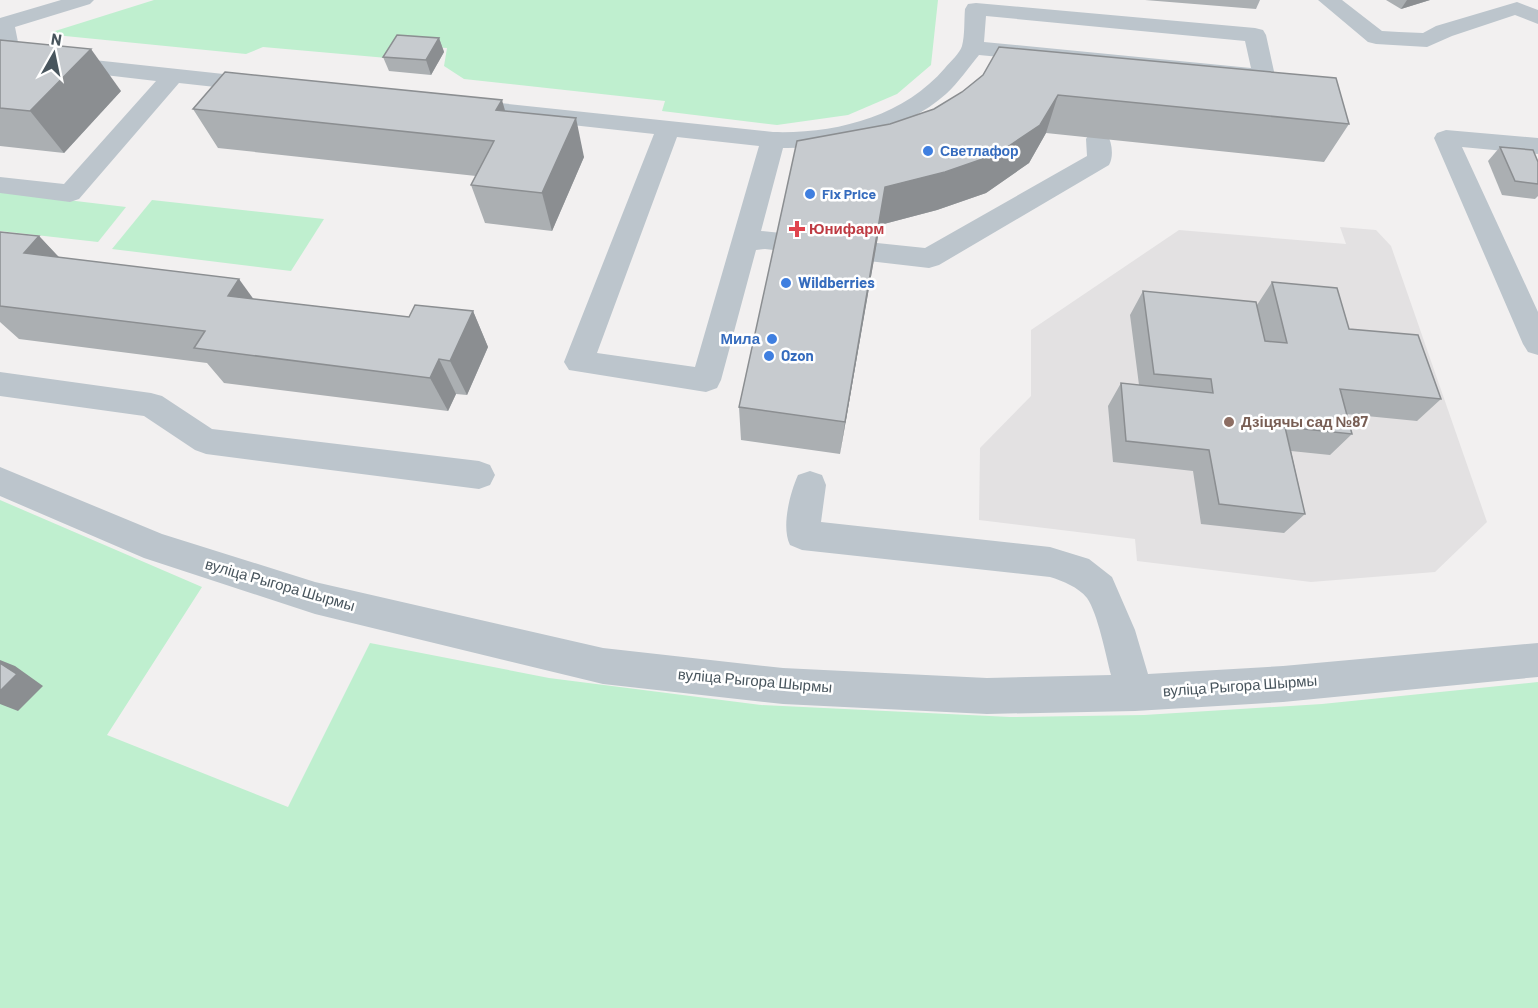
<svg xmlns="http://www.w3.org/2000/svg" width="1538" height="1008" font-family="Barlow,sans-serif">
<style>
.education{fill:#e3e1e2}
.green{fill:#bfefcf}
.lines{fill:none;stroke-linecap:round;stroke-linejoin:round}
.minor{fill:#bcc5cc;fill-rule:evenodd}
.wall{fill:#abafb2}
.shaded-wall{fill:#8b8e91}
.building{fill:#c7cbcf;stroke:#8b8e91;stroke-width:1.5}
.shop-dot{fill:#3f7fe0;stroke:#fff;stroke-width:2}
.health-dot{fill:#e0444e;stroke:#fff;stroke-width:2}
.education-dot{fill:#8d6e63;stroke:#fff;stroke-width:2}
.labels{text-anchor:middle;stroke-width:5;stroke-linejoin:round;paint-order:stroke}
.far-shop-label{font-size:14px;font-weight:bold;fill:#366cbe;stroke:#fff;text-anchor:start}
.health-label{font-size:15px;font-weight:bold;fill:#be3a42;stroke:#fff;text-anchor:start}
.shop-label{font-size:15px;font-weight:bold;fill:#366cbe;stroke:#fff;text-anchor:start}
.education-label{font-size:15px;font-weight:bold;fill:#785e54;stroke:#fff;text-anchor:start}
.street-label{font-size:15px;fill:#48555d;stroke:#fff}
</style>
<rect width="100%" height="100%" fill="#f2f0f0"/>
<polygon class="education" points="1340,227 1376,230 1391,246 1487,522 1435,572 1311,582 1137,561 1135,539 979,520 980,448 1031,396 1031,330 1179,230 1346,244"/>
<g class="green">
<polygon points="154,0 938,0 931,65 897,94 848,115 777,125 662,111 665,101 464,79 444,66 447,48 400,45 387,58 263,47 246,54 55,35 52,32"/>
<polygon points="0,192 126,207 98,242 0,231"/>
<polygon points="152,200 324,219 291,271 112,249"/>
<polygon points="0,500 202,587 107,735 288,807 370,643 549,678 761,705 1010,717 1144,715 1322,704 1538,682 1538,1008 0,1008"/>
</g>
<g class="lines">
<g class="minor">
<polygon points="61,0 94,0 90,4 15,27 20,52 261,78 269,80 273,85 269,90 261,92 179,83 79,199 70,202 0,193 0,177 64,184 156,81 2,63 0,60 0,18"/>
<polygon points="1318,0 1342,0 1382,31 1399,32 1423,33 1436,26 1517,2 1538,10 1538,24 1515,15 1452,36 1427,47 1376,44 1368,42"/>
<path d="M976 3 1255 28 1263 30 1266 35 1275 76 1272 81 1264 83 979 55C968 68 959 82 946 94 904 131 838 149 783 148L761 231 925 248 1087 156 1086 139 1089 134 1098 131 1107 134C1112 142 1114 156 1109 165L939 265 929 268 765 249 756 250 721 380 717 388 706 392 569 370 564 362 654 134 462 113 454 111 450 106 454 101 462 99 773 132C835 134 903 117 945 68 950 62 960 53 962 46 965 35 964 20 965 9L968 4ZM986 16 1245 41 1251 68 984 42ZM677 137 759 146 695 367 597 353Z"/>
<polygon points="1446,130 1538,138 1538,154 1462,147 1538,312 1538,355 1528,352 1523,344 1434,138 1437,133"/>
<polygon points="0,372 151,393 162,396 212,429 479,461 490,465 495,475 490,485 479,489 206,454 195,450 144,416 0,396"/>
<path d="M0 467 162 534 315 582 603 648 783 668 987 678 1111 675C1106 656 1098 614 1087 598 1078 587 1063 581 1050 577L802 550 790 545C781 527 790 493 798 475L810 471 822 475 826 485 821 522 1050 547 1089 559 1112 577 1135 630 1148 674 1283 666 1538 643V677L1283 702 1135 711 987 714 783 704 603 684 315 614 144 558 0 496Z"/>
</g>
</g>
<g class="wall">
<polygon points="1145,0 1260,0 1256,9"/>
<polygon points="1386,0 1430,0 1401,9"/>
<polygon points="439,38 444,52 431,75 389,71 383,57"/>
<polygon points="983,75 1349,124 1324,162 1046,133 1029,163 986,193 937,210 880,225 840,454 741,440 739,407 890,124 934,109 962,92"/>
<polygon points="121,91 64,153 0,146 0,108"/>
<polygon points="193,109 505,111 584,157 552,231 485,223 471,185 476,176 218,148"/>
<polygon points="1500,147 1538,162 1538,196 1535,199 1502,195 1488,161"/>
<polygon points="0,232 39,236 59,258 253,299 409,317 473,311 488,347 467,395 456,394 448,411 224,383 207,363 19,339 0,322"/>
<polygon points="1272,282 1349,329 1441,399 1417,421 1346,414 1352,434 1330,455 1291,451 1305,514 1284,533 1201,524 1193,471 1113,462 1108,406 1121,383 1139,385 1130,315 1143,291 1257,305"/>
</g>
<g class="shaded-wall">
<polygon points="1407,0 1430,0 1401,9"/>
<polygon points="439,38 444,52 431,75 426,60"/>
<polygon points="91,49 121,91 64,153 30,111"/>
<polygon points="1058,95 1046,133 1029,163 986,193 937,210 880,225 840,454 845,422 885,187"/>
<polygon points="502,100 513,138 496,110"/>
<polygon points="576,118 584,157 552,231 542,193"/>
<polygon points="39,236 74,273 24,253"/>
<polygon points="239,279 265,315 228,296"/>
<polygon points="473,311 488,347 467,395 450,361"/>
<polygon points="439,359 456,394 448,411 430,378"/>
<polygon points="0,660 15,666 43,686 18,711 0,704"/>
</g>
<g class="building">
<polygon points="397,35 439,38 426,60 383,57"/>
<polygon points="0,40 91,49 30,111 0,108"/>
<polygon points="999,47 1336,78 1349,124 1058,95 1040,125 997,154 945,172 885,187 845,422 739,407 797,141 890,124 934,109 962,92 983,75"/>
<polygon points="225,72 502,100 496,110 576,118 542,193 471,185 494,141 193,109"/>
<polygon points="1500,147 1533,150 1538,162 1538,184 1515,181"/>
<polygon points="0,232 39,236 24,253 239,279 228,296 409,317 415,305 473,311 450,361 439,359 430,378 194,348 205,331 0,306"/>
<polygon points="1272,282 1337,288 1349,329 1418,335 1441,399 1340,389 1352,434 1285,427 1305,514 1219,504 1209,450 1126,441 1121,383 1213,393 1211,379 1154,374 1143,291 1256,302 1265,341 1287,343"/>
<polygon points="0,663 17,674 0,691"/>
</g>
<g class="shop-dot">
<circle cx="928" cy="151" r="6"/>
<circle cx="810" cy="194" r="6"/>
<circle cx="786" cy="283" r="6"/>
<circle cx="772" cy="339" r="6"/>
<circle cx="769" cy="356" r="6"/>
</g>
<path class="health-dot" d="M794 220h6v6h6v6h-6v6h-6v-6h-6v-6h6z"/>
<circle class="education-dot" cx="1229" cy="422" r="6"/>
<g class="labels">
<g class="far-shop-label">
<text x="940" y="156">Светлафор</text>
<text x="822" y="199">Fix Price</text>
</g>
<g class="health-label">
<text x="809" y="234">Юнифарм</text>
</g>
<g class="shop-label">
<text x="798" y="288">Wildberries</text>
<text x="760" y="344" text-anchor="end">Мила</text>
<text x="781" y="361">Ozon</text>
</g>
<g class="education-label">
<text x="1241" y="427">Дзіцячы сад №87</text>
</g>
<g class="street-label">
<text transform="translate(280 585) rotate(16)" y="5">вуліца Рыгора Шырмы</text>
<text transform="translate(755 681) rotate(5)" y="5">вуліца Рыгора Шырмы</text>
<text transform="translate(1240 686) rotate(-4)" y="5">вуліца Рыгора Шырмы</text>
</g>
</g>
<g transform="translate(54 54) rotate(9)" stroke="#ffffff" stroke-width="4.5" paint-order="stroke">
<path d="M0-4.5L10 22L0 15L-10 22Z" fill="#48555d"/>
<text y="-9" font-size="16" font-weight="bold" text-anchor="middle" fill="#48555d">N</text>
</g>
</svg>
